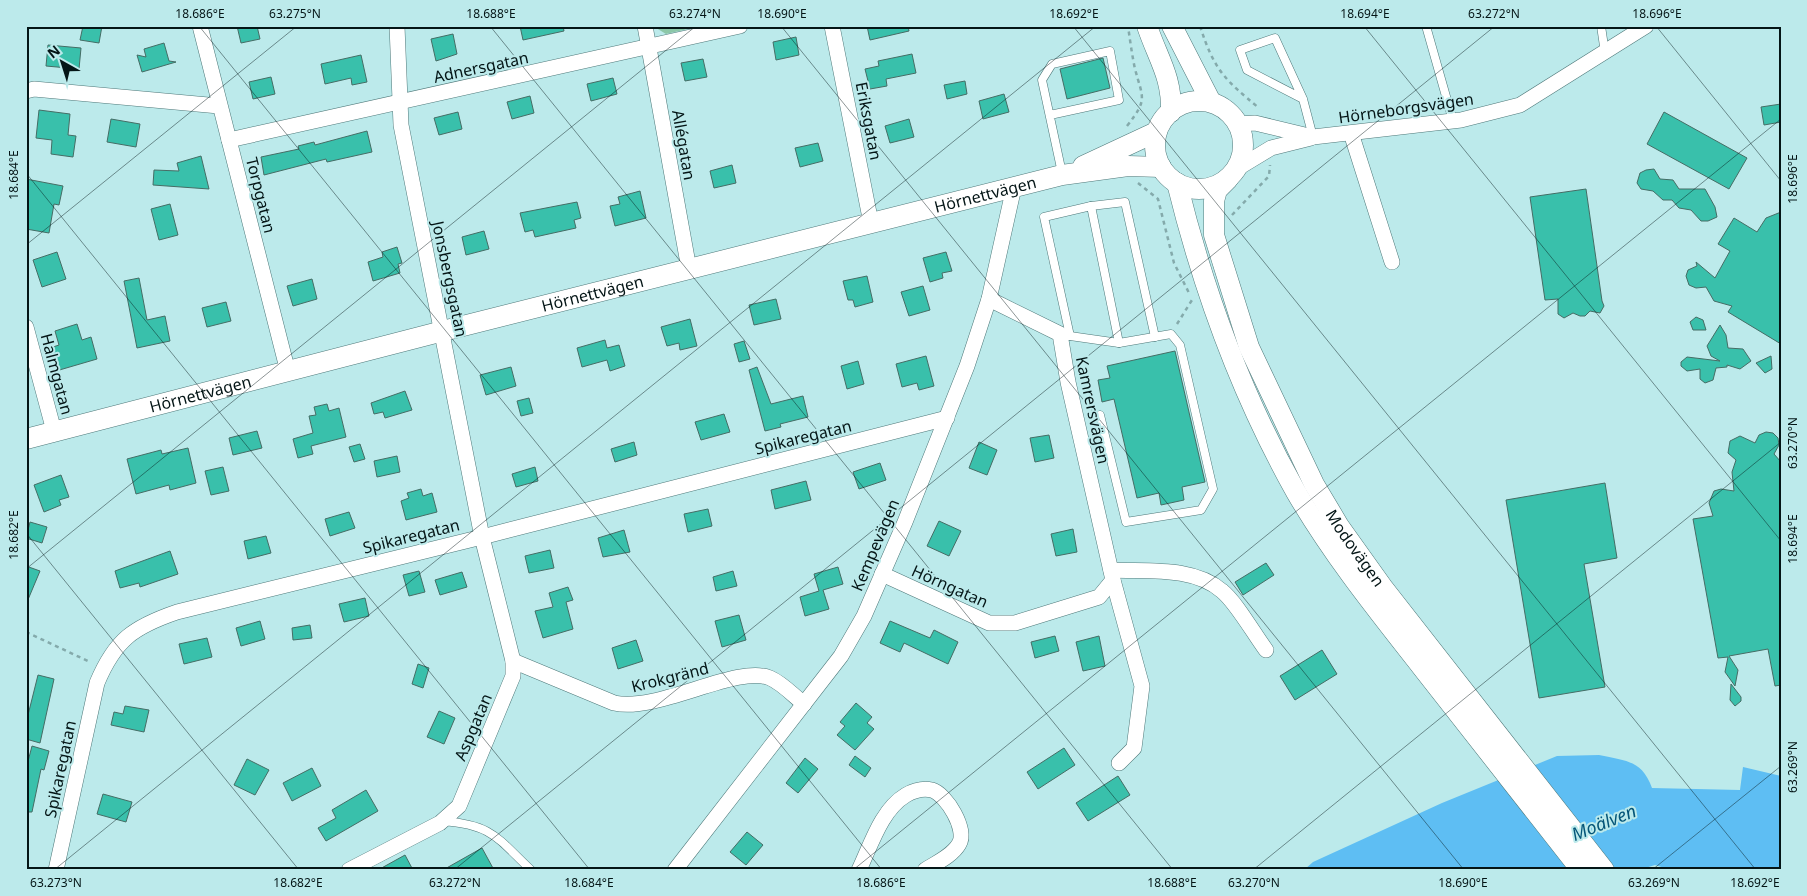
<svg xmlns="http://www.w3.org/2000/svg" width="1807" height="896" font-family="'Noto Sans',sans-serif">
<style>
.green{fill:#8cc7a8}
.water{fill:#5ebef3}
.building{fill:#39c0ab;stroke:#456d65}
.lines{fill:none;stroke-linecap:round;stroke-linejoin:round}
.lane-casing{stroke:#4e7879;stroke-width:9}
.street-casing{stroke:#4e7879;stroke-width:16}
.secondary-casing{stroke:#4e7879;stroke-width:21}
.path{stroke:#84aaab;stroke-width:2.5;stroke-dasharray:4 4;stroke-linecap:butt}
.lane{stroke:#fff;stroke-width:8}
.street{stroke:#fff;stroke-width:15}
.secondary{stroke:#fff;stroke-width:20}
.ticks{fill:none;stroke:#041516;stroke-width:1;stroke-opacity:0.45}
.labels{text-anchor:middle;stroke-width:4;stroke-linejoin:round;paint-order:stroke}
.street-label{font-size:16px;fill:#041516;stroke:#bceaeb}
.water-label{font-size:18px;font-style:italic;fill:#045578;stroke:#bceaeb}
.neatline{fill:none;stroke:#041516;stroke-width:2}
.ticks-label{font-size:12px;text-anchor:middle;fill:#041516}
</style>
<rect width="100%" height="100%" fill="#bceaeb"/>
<polygon class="green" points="653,26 701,26 666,34"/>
<path class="water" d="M1599 755C1626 761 1642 760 1652 788L1740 790 1743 767 1781 776V870H1671L1655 865 1639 870H1304L1313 862 1442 803 1557 756Z"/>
<g class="building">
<polygon points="83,26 102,26 99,43 80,40"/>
<polygon points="237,26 257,26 260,39 241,43"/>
<polygon points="520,26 563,26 564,31 523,40"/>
<polygon points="867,26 908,26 909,31 870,40"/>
<polygon points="453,34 457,54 436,61 431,39"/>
<polygon points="796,37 799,55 776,60 773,42"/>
<polygon points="164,43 169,61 176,62 142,72 137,55 146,57 144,49"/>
<polygon points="48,45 81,48 79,69 46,66"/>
<polygon points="912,54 916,73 886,79 887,86 870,89 865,69 879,66 878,61"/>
<polygon points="361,55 367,82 352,85 351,78 325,84 321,64"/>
<polygon points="1103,58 1110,88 1067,99 1060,69"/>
<polygon points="703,59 707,77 685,81 681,63"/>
<polygon points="271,77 275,94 253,99 249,82"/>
<polygon points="613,78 617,94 591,101 587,84"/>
<polygon points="965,81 967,94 947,99 944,85"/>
<polygon points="1004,94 1009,112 983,119 979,101"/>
<polygon points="530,96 534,113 512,119 507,102"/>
<polygon points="1781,104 1781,122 1764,125 1761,107"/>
<polygon points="39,110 70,114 68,135 76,136 73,157 51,154 52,140 36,138"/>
<polygon points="458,112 462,129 439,135 434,118"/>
<polygon points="1664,112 1747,158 1729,189 1647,144"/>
<polygon points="111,119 140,124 136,147 107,142"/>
<polygon points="909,119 914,137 890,143 885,126"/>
<polygon points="367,131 372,152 327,162 326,159 264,175 261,157 299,149 298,146 314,142 315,145"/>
<polygon points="818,143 823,161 800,167 795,148"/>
<polygon points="201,156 209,189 153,185 154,170 179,171 177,163"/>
<polygon points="732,165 736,183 714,188 710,171"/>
<polygon points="1654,169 1660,179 1673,180 1679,189 1705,189 1715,207 1717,217 1708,221 1701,221 1691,210 1679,208 1672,200 1663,200 1653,191 1641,189 1637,183 1640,173 1646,170"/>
<polygon points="26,179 63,186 59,205 54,204 49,233 26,229"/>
<polygon points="1586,189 1602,301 1604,306 1600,313 1590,311 1585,316 1580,316 1573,313 1564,318 1558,314 1558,299 1545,300 1530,197"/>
<polygon points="640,191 646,218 615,226 610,206 620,204 618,197"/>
<polygon points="577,202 581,218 574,220 576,228 535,237 533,230 525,232 520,213"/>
<polygon points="170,204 178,235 159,240 151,209"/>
<polygon points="1781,212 1781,344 1728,312 1732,306 1714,301 1706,287 1696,288 1689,285 1686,276 1688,270 1697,266 1696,262 1715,278 1730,251 1718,244 1734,218 1757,232 1766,218"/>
<polygon points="484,231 489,249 466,255 462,237"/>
<polygon points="397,247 402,263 398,264 400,273 373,281 368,262 383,257 382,252"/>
<polygon points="57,252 66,279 42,287 33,260"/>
<polygon points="946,252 952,271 942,273 943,278 930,282 923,258"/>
<polygon points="867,276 873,302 855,307 853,300 848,300 843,281"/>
<polygon points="139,278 147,320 165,316 170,341 137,348 124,281"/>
<polygon points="312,279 317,299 293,306 287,286"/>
<polygon points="923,286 930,310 909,316 901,292"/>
<polygon points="776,299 781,319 754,325 749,305"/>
<polygon points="226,302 231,321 207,327 202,308"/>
<polygon points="1696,317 1703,320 1706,330 1693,330 1690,322"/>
<polygon points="690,319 697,346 680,350 679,343 667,346 661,327"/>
<polygon points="77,324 82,340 91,337 97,359 56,371 50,348 59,345 55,331"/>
<polygon points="1720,325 1726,335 1728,348 1743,349 1751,361 1740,369 1727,365 1727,367 1716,368 1713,380 1705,383 1700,379 1700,369 1687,371 1681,366 1681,362 1687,357 1720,361 1711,356 1707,346"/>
<polygon points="605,340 607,348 619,345 625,366 610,371 607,360 582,367 577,348"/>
<polygon points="744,341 750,359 739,362 734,344"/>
<polygon points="1175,351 1205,482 1182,487 1184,500 1161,505 1159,493 1137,498 1114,399 1102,402 1098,380 1110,378 1107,366"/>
<polygon points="926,356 934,386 919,390 917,383 902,387 896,364"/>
<polygon points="1771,356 1772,369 1765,373 1756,363"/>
<polygon points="858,361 864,384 847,389 841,366"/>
<polygon points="511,367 516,386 486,395 480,375"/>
<polygon points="757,367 771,404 803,396 808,417 780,424 781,427 765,431 749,370"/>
<polygon points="405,391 412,410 385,418 383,412 374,414 371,403"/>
<polygon points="529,398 533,413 521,416 517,401"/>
<polygon points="327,404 329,411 339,408 346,437 311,446 313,454 298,458 293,439 313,433 309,416 316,415 314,407"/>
<polygon points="724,414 730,432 701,440 695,422"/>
<polygon points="257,431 262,448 233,455 229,438"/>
<polygon points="1766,432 1773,433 1778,438 1779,445 1774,454 1781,462 1781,685 1775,686 1768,649 1729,656 1738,670 1735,686 1725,672 1728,657 1718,658 1693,519 1713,516 1709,503 1714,491 1721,489 1734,491 1732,472 1736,460 1728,453 1730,441 1740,436 1755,443 1759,435"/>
<polygon points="1049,435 1054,458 1035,462 1030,438"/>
<polygon points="634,442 637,455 615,462 611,449"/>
<polygon points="979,442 997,450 987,475 969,468"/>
<polygon points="360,444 365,459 354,462 349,447"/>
<polygon points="188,448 196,483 170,490 169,485 136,494 127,459 161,450 162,454"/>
<polygon points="397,456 400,472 377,477 374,461"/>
<polygon points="880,463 886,480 859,489 853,472"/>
<polygon points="223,467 229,491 211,495 205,471"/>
<polygon points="535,467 538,481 516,487 512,474"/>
<polygon points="61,475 69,497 59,500 61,505 44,512 34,485"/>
<polygon points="806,481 811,500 775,509 771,490"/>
<polygon points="1605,483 1617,558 1584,564 1605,687 1539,698 1506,500"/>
<polygon points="421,489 423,496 432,493 437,512 406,520 401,501 409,498 407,493"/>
<polygon points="708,509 712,526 688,532 684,514"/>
<polygon points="349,512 355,528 330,536 325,519"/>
<polygon points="939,521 961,531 949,556 927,546"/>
<polygon points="30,522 47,527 42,543 26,538"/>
<polygon points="1073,529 1077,552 1056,556 1051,534"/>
<polygon points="624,530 630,552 603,557 598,538"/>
<polygon points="266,536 271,553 248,559 244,541"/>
<polygon points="550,550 554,568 529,573 525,556"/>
<polygon points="170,551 178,574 140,587 139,583 120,588 115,571"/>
<polygon points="1266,563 1274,575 1243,595 1235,582"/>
<polygon points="26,566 40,571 27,602 26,602"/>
<polygon points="838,567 843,584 823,590 829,609 805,616 800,597 819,591 814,574"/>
<polygon points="419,571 425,592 409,596 403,575"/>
<polygon points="733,571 737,586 716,591 713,577"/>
<polygon points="462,572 467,587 440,595 435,580"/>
<polygon points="568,587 573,600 566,602 573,629 543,638 535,611 553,607 549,593"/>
<polygon points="365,598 369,616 344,622 339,604"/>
<polygon points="739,615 746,640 722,647 715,621"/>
<polygon points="260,621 265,639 241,646 236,628"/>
<polygon points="890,621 930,638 934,630 958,642 948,664 904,643 900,652 880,643"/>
<polygon points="310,625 312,638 293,640 292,628"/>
<polygon points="1055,636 1059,651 1035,658 1031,642"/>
<polygon points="1099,636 1105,666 1083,671 1076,642"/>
<polygon points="207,638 212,657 184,664 179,644"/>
<polygon points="636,640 643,661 618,669 612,648"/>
<polygon points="1322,650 1337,674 1295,700 1280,676"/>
<polygon points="418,664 429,668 423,688 412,684"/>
<polygon points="38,675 54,679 40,743 26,739 26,723"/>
<polygon points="1731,684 1741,697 1741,701 1735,706 1730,700"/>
<polygon points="856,703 872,717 867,723 874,729 855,750 837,735 845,726 840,722"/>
<polygon points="125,706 149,710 144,732 111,725 114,712 123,714"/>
<polygon points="439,711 455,718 444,744 427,737"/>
<polygon points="32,746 49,751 44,770 41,769 32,812 26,812 26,769"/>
<polygon points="1064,748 1075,765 1038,789 1027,772"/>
<polygon points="855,756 871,768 865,777 849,765"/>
<polygon points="805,758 818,769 798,793 786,783"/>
<polygon points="247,759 269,770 255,795 234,785"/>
<polygon points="312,768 321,786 292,801 283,783"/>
<polygon points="1118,776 1130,795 1088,821 1076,803"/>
<polygon points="366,790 378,811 326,841 318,828 336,818 332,810"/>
<polygon points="103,794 132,802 126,822 97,814"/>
<polygon points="747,832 763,845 746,865 730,852"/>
<polygon points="482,848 494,870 443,870"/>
<polygon points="405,855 413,870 378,870"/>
</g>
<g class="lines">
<defs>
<g id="lane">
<polyline points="1426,26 1453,121"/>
<polyline points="1601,26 1605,53"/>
<polyline points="1303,99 1247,70 1240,50 1275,38 1303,99 1313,137"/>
<polyline points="1050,115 1119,100 1110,51 1052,64 1042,80 1062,173"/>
<polyline points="1091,206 1125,202 1155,337"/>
<polyline points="1067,336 1070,336 1044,217 1091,206 1119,343"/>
<polyline points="1070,336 1119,343 1171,334 1180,345 1213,489 1201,510 1126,522 1100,415"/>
<path d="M443 821C493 825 497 838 531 870"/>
</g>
<g id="street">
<polyline points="200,26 288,372"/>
<polyline points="645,26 689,269"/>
<polyline points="832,26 871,223"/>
<polyline points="26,91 34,89 219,106"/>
<polyline points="1238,124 1255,123 1313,137 1461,120 1520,105 1646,26"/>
<polyline points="1351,133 1392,262"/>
<polyline points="229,140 740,26"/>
<polyline points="1238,168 1271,148 1311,138"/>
<polyline points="989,299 1060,334 1068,382 1113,580 1142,686 1134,748 1119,763"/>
<polyline points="26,327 54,431"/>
<path d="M1111 570C1147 572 1193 566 1222 591 1236 602 1254 634 1266 650"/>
<polyline points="882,574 989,623 1015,623 1099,597 1113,580"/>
<path d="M513 661 614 703C658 713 737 664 770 678 782 683 794 696 804 704"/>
<path d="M56 870 97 683C115 640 133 627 177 612L482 537 947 418"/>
<polyline points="349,870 440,823 459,806 513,676 513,661 482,537 401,125 397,26"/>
<polyline points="675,870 841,656 864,616 905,522 967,366 989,299 1014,187"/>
<path d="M859 870C871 845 881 810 906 795 913 791 923 788 932 790 946 794 968 830 959 844 952 856 936 863 925 870"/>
</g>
<g id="secondary">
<path d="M1147 26C1158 59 1172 76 1171 112"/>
<polyline points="1172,26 1211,102"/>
<circle cx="1199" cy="145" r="44"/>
<polyline points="1083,166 1156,132"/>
<path id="s1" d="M1228 179 1217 190 1214 201V235L1249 347 1314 484 1339 526 1384 589 1604 870"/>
<path d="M1177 183C1203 289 1242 396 1296 492 1332 554 1377 610 1421 666 1474 734 1527 802 1581 870"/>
<path id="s2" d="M26 439 443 331 1062 175 1128 166 1161 167"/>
</g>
</defs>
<use href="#lane" class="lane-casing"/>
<use href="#street" class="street-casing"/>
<use href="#secondary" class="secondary-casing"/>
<g class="path">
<path d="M1200 26C1214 70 1225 80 1259 108"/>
<path d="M1127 126C1148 99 1143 99 1135 69 1132 55 1130 40 1128 26"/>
<polyline points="1138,183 1158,199 1174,263 1190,295"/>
<polyline points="1232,215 1269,176 1270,165"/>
<polyline points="1177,324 1192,300"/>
<polyline points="26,632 90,662"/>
</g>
<use href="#lane" class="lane"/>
<use href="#street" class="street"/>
<use href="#secondary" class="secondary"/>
</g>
<path class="ticks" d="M199 26 882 870M490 26 1173 870M781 26 1464 870M1073 26 1756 870M1364 26 1781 541M1656 26 1781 181M26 173 590 870M26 245 297 26M26 533 299 870M26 569 696 26M54 870 1096 26M454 870 1495 26M853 870 1781 119M1253 870 1781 442M1652 870 1781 766"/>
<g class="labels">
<g class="street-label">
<text transform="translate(481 67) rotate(-12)" y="6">Adnersgatan</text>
<text transform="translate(1406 108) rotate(-8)" y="6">Hörneborgsvägen</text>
<text transform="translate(869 121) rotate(79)" y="6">Eriksgatan</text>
<text transform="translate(684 145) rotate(80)" y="6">Allégatan</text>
<text transform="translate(261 195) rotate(76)" y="6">Torpgatan</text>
<text dy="6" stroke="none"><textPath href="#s2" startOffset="990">Hörnettvägen</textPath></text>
<text transform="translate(450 279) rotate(78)" y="6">Jonsbergsgatan</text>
<text dy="6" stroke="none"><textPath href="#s2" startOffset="585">Hörnettvägen</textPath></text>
<text transform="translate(57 374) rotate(75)" y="6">Halmgatan</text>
<text dy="6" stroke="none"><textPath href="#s2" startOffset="180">Hörnettvägen</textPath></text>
<text transform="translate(1093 410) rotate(78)" y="6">Kamrersvägen</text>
<text transform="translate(803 437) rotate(-14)" y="6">Spikaregatan</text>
<text transform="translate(411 536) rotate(-14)" y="6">Spikaregatan</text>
<text transform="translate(875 545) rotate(-67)" y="6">Kempevägen</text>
<text dy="6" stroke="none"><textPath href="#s1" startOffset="406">Modovägen</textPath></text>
<text transform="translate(950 586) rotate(24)" y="6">Hörngatan</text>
<text transform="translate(670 677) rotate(-14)" y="6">Krokgränd</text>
<text transform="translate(473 727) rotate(-67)" y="6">Aspgatan</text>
<text transform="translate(60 769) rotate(-78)" y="6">Spikaregatan</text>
</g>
<g class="water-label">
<text transform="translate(1604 823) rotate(-22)" y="6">Moälven</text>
</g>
</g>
<rect width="1807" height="896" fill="none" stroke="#bceaeb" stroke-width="55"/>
<g transform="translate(62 62) rotate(321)" stroke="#bceaeb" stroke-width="4" paint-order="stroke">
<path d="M0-4L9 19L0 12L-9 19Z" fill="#041516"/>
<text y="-8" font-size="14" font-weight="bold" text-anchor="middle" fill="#041516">N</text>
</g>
<rect x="28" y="28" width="1752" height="840" class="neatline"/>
<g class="ticks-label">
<text x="200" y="18">18.686°E</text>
<text x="295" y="18">63.275°N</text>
<text x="491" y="18">18.688°E</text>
<text x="695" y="18">63.274°N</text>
<text x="782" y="18">18.690°E</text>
<text x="1074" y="18">18.692°E</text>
<text x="1365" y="18">18.694°E</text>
<text x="1494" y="18">63.272°N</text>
<text x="1657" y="18">18.696°E</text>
<text transform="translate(14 175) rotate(-90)" y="4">18.684°E</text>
<text transform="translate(1793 179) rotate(-90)" y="4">18.696°E</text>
<text transform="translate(1793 443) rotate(-90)" y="4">63.270°N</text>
<text transform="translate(14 535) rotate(-90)" y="4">18.682°E</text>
<text transform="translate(1793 539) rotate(-90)" y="4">18.694°E</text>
<text transform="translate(1793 767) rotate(-90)" y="4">63.269°N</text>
<text x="56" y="887">63.273°N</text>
<text x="298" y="887">18.682°E</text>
<text x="455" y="887">63.272°N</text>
<text x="589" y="887">18.684°E</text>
<text x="881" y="887">18.686°E</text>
<text x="1172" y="887">18.688°E</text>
<text x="1254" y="887">63.270°N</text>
<text x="1463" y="887">18.690°E</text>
<text x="1654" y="887">63.269°N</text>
<text x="1755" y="887">18.692°E</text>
</g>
</svg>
